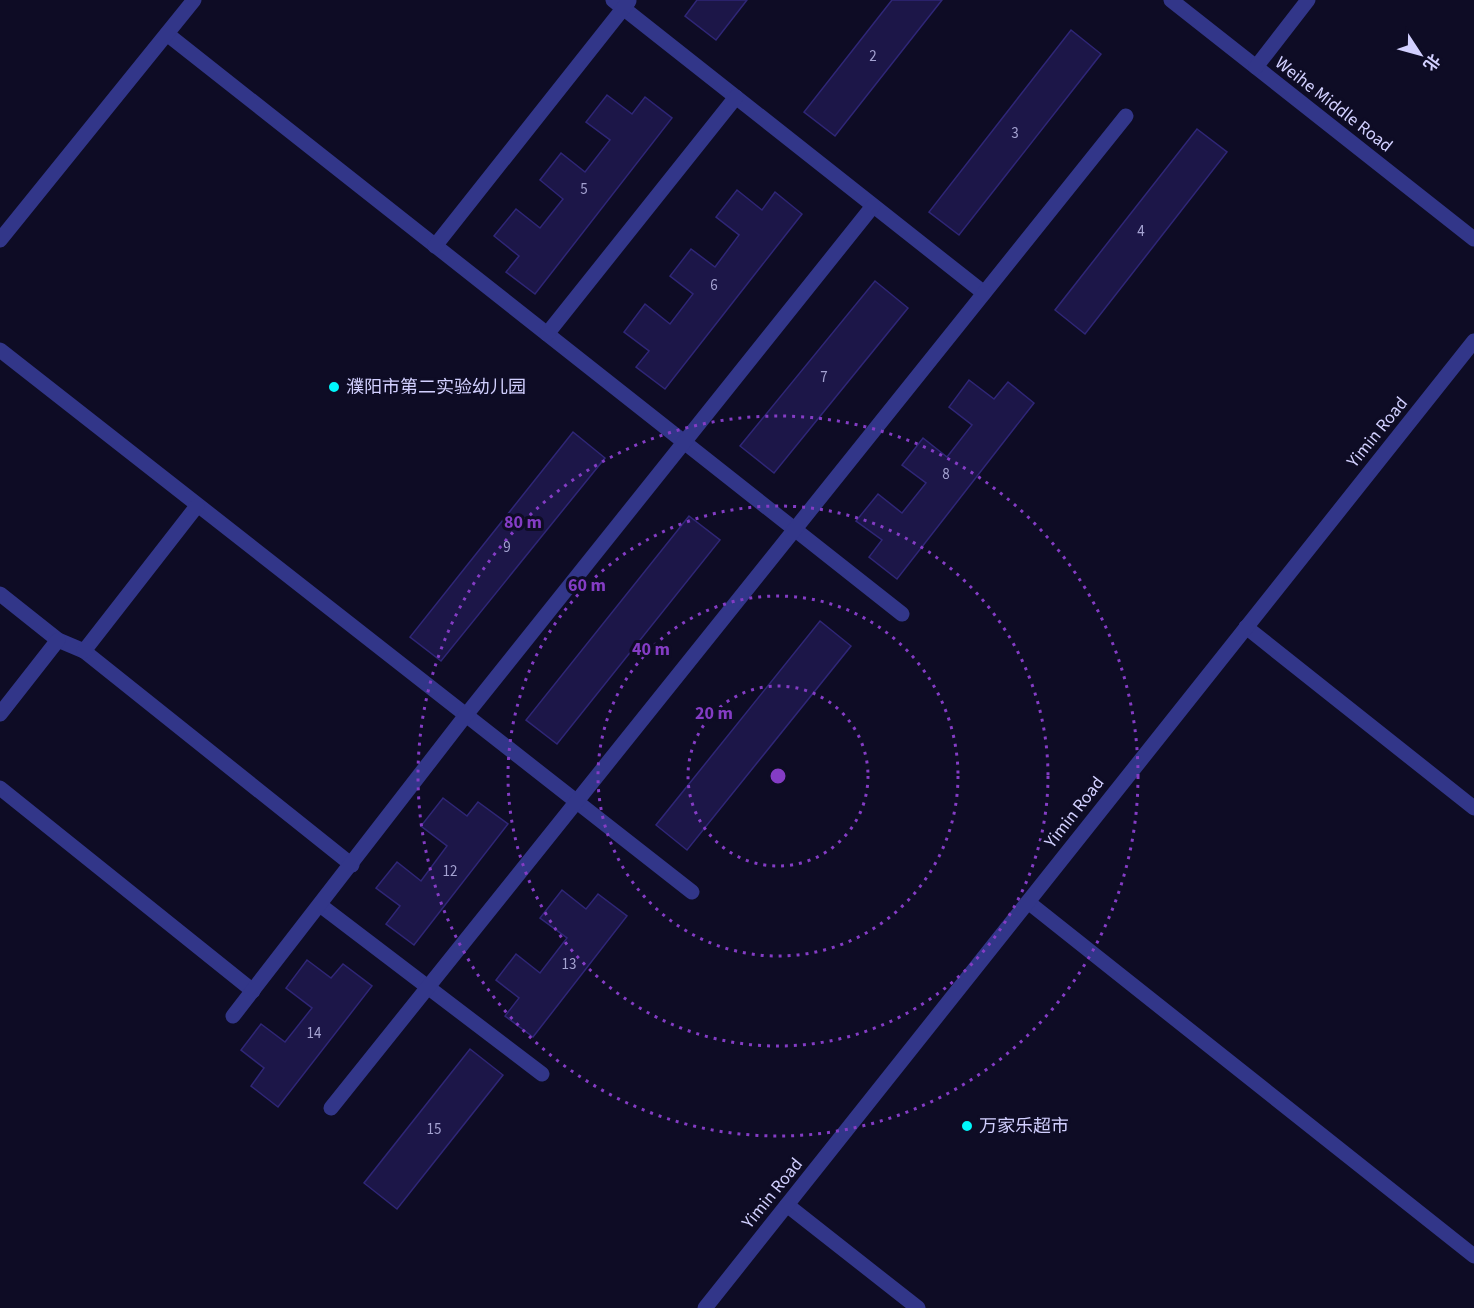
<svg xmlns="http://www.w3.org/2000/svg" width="1474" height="1308" font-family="'Source Sans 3','Noto Sans SC',sans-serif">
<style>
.building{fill:#1c1648;stroke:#2f2677;stroke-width:1.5}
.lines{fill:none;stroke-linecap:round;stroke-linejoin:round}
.minor{stroke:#323689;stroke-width:15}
.ring{fill:none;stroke:#843cc5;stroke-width:3;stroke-dasharray:3 6}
.poi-dot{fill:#00f7fb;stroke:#0e0c25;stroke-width:2}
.labels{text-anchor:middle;stroke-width:6;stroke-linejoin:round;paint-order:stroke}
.number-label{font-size:15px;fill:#a4a2d1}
.street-label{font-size:18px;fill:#d2d0ff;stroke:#0e0c25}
.poi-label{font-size:18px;fill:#d2d0ff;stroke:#0e0c25;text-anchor:start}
.centre{fill:#843cc5;stroke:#0e0c25;stroke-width:3}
.ring-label{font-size:18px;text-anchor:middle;font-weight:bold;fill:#843cc5;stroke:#0e0c25;stroke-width:6;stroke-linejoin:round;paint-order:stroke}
</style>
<rect width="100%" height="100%" fill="#0e0c25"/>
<g class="building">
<polygon points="697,0 747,0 716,40 685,16"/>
<polygon points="892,0 942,0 835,136 804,112"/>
<polygon points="1071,30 1101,54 959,235 929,212"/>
<polygon points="607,95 632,114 645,97 672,118 535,294 506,272 519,256 494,236 516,209 540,228 563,199 540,180 561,153 585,172 610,140 586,122"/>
<polygon points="1197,129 1227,152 1085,334 1055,310"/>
<polygon points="737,190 762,210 775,192 802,214 665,389 636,367 649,351 624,332 645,304 670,324 693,294 670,276 691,249 715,267 739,235 716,217"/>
<polygon points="875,281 908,308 774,473 740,446"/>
<polygon points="969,380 994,399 1008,382 1034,403 897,579 869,557 882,540 856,521 878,494 902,513 926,483 902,465 923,438 947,457 972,425 949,407"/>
<polygon points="573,432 605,458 441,661 410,637"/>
<polygon points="689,516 720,540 557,744 526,720"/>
<polygon points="820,621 851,646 687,850 656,825"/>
<polygon points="443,798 467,816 478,802 508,824 414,945 386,924 400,906 376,888 397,862 421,881 447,846 421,826"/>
<polygon points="562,890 586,909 598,894 627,916 533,1037 505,1016 519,998 496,980 516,954 540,973 567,938 540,918"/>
<polygon points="307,960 331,978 343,964 372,986 278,1107 251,1086 264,1068 241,1050 261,1024 285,1042 312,1008 286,988"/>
<polygon points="470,1049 503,1075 397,1209 364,1183"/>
</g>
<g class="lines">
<g class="minor">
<polyline points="613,0 984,293"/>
<polyline points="1171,0 1474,239"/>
<polyline points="167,34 902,614"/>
<polyline points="1256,67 1308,0"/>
<polyline points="0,240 194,0"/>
<polyline points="435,246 629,1"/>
<polyline points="547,334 736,97"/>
<polyline points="0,350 692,892"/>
<polyline points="0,594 58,640 84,651 352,865"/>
<polyline points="1246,627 1474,808"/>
<polyline points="84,651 197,506"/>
<polyline points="0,714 58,640"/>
<polyline points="0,788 253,991"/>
<polyline points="1028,902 1474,1256"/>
<polyline points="320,905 542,1074"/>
<polyline points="233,1016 466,715 873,206"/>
<polyline points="331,1108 1126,116"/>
<polyline points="787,1205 918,1308"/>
<polyline points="705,1308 1474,341"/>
</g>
</g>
<g class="ring">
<circle cx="778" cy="776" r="90"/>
<circle cx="778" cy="776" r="180"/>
<circle cx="778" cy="776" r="270"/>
<circle cx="778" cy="776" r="360"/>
</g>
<g class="poi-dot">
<circle cx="334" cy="387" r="6"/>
<circle cx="967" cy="1126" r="6"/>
</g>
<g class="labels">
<g class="number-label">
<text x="873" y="61">2</text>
<text x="1015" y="138">3</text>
<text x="584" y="194">5</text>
<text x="1141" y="236">4</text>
<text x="714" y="290">6</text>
<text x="824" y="382">7</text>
<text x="946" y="479">8</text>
<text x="507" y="552">9</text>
<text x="450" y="876">12</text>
<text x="569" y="969">13</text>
<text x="314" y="1038">14</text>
<text x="434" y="1134">15</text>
</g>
<g class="street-label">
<text transform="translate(1334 104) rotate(38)" y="6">Weihe Middle Road</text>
<text transform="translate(1377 432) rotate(-51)" y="6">Yimin Road</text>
<text transform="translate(1074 812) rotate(-52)" y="6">Yimin Road</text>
<text transform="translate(772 1193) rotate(-51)" y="6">Yimin Road</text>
</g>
<g class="poi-label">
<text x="346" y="393">濮阳市第二实验幼儿园</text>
<text x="979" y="1132">万家乐超市</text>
</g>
</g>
<circle cx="778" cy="776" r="9" class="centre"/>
<g class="ring-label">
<text x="523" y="528">80 m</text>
<text x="587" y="591">60 m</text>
<text x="651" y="655">40 m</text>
<text x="714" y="719">20 m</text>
</g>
<g transform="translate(1420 54) rotate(126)" stroke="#0e0c25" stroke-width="4.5" paint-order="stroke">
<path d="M0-4.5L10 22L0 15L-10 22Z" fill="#d2d0ff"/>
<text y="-9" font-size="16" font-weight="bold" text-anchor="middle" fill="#d2d0ff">北</text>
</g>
</svg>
